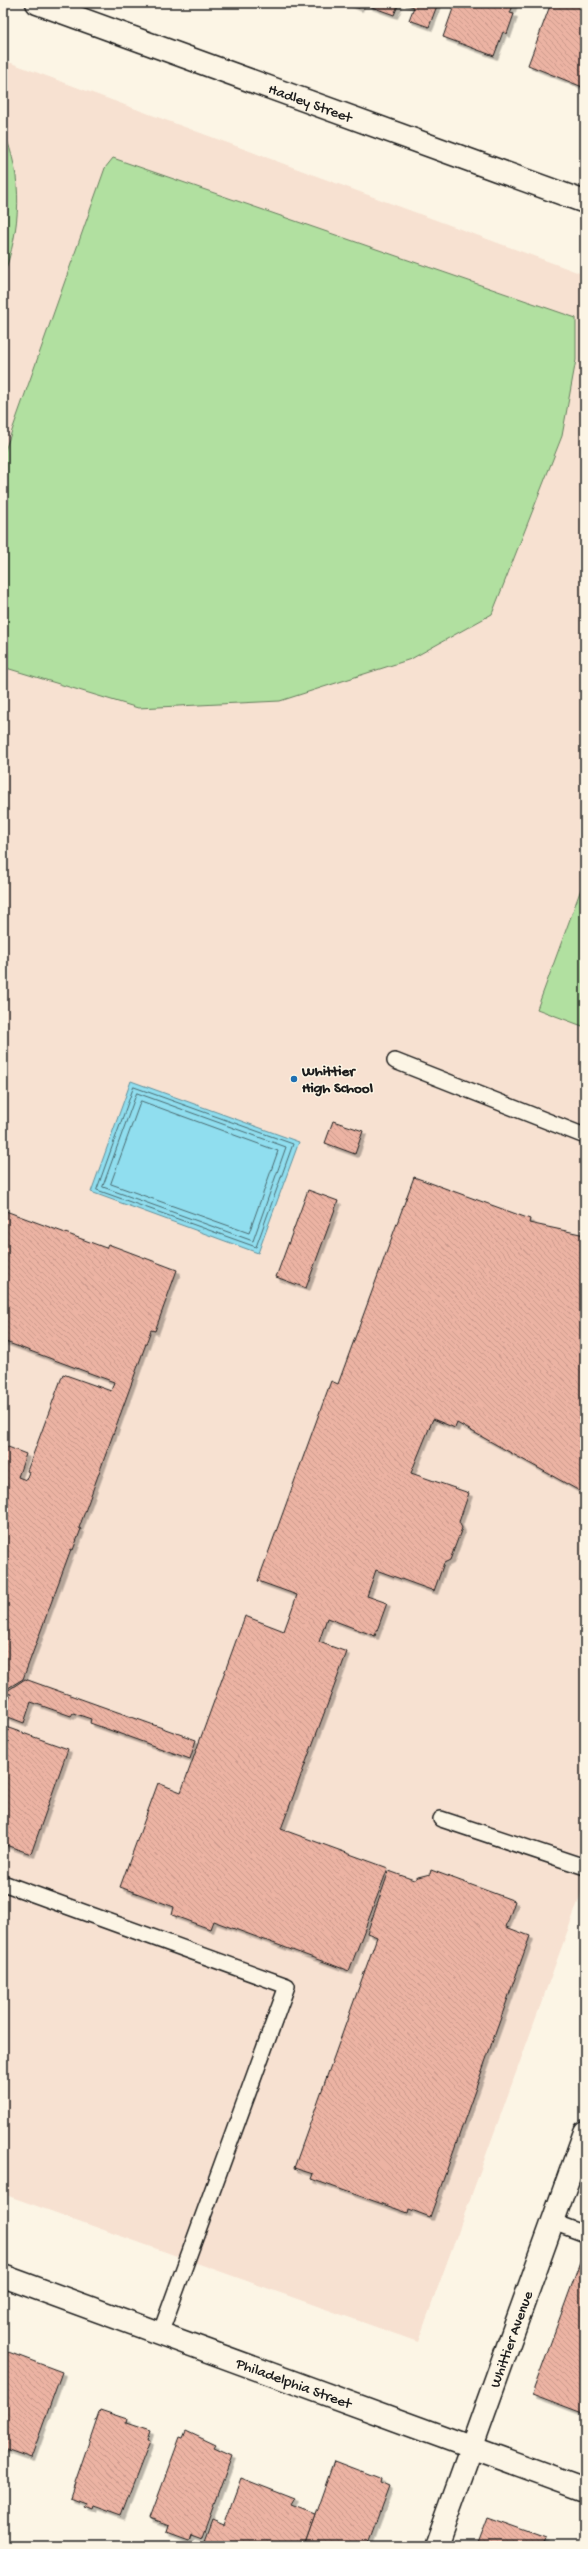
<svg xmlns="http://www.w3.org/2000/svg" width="588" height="2549" font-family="'Gochi Hand',sans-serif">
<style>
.built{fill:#f7e1d1}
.pitch{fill:#b1e0a0;stroke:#667e5e}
.water{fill:#90deef;stroke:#62909b}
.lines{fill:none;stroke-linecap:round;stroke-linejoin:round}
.shore{stroke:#4a6a70;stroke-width:1}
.building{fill:url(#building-back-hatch);stroke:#1c1c1c;filter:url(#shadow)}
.service-casing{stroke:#1c1c1c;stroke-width:18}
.minor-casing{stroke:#1c1c1c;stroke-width:25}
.tertiary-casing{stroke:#1c1c1c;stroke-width:25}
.secondary-casing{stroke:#1c1c1c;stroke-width:25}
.service{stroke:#fcf5e5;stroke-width:15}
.minor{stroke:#fcf5e5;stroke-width:22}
.tertiary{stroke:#fcf5e5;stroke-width:22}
.secondary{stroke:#fcf5e5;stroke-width:22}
.poi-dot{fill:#1f6fb2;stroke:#fcf5e5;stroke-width:1.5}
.labels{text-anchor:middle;stroke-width:3;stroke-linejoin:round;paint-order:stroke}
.street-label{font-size:15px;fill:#1c1c1c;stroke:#fcf5e5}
.poi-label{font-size:15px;font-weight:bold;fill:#1c1c1c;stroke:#fcf5e5;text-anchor:start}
</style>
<defs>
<pattern id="building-back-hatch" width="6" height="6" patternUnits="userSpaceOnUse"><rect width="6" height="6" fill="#ecb3a3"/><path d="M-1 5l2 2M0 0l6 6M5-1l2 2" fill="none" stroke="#ca998c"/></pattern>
<filter id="shadow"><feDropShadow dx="3.5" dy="3.5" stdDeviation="0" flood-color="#0004"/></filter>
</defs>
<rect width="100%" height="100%" fill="#fcf5e5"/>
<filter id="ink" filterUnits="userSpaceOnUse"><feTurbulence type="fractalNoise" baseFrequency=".025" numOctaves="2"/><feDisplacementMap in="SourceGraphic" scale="8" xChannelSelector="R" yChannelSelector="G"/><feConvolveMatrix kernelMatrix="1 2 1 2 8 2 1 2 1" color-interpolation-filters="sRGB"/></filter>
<g filter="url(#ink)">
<polygon class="built" points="3,60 585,275 585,1883 418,2342 3,2194"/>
<g class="pitch">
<path d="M3 130C24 179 21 228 3 277Z"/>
<polygon points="113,158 576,318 576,360 562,436 492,614 411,659 280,701 138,708 3,667 3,456 105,168"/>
<polygon points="581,889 585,891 585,1027 537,1009"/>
</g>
<polygon class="water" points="131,1081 299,1142 258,1253 91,1192"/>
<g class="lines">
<g class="shore">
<polygon points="134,1087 293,1144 256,1247 97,1190"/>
<polygon points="137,1093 286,1147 253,1241 103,1187"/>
<polygon points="141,1101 278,1151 249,1233 111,1184"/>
</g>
</g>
<g class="building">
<polygon points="347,3 361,3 359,8"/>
<polygon points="370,3 399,3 394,15 369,6"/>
<polygon points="402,3 438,3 429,27 409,20 414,7"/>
<polygon points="455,3 514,3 510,13 514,14 507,34 503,32 494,56 443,37"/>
<polygon points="551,3 571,3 585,8 585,88 528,65"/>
<polygon points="333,1121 363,1131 355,1154 325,1143"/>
<polygon points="414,1177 530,1219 529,1223 585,1235 585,1494 457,1423 455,1428 433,1419 411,1473 469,1493 459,1522 462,1528 450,1560 444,1563 434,1591 376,1570 367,1596 387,1603 375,1636 327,1618 319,1642 347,1652 281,1829 388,1868 349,1971 213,1921 210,1929 172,1915 174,1907 120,1887 158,1783 181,1792 245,1616 284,1631 297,1595 258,1581 331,1381 338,1384"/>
<polygon points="308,1190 338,1201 306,1288 276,1277"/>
<polygon points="3,1210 106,1248 108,1244 177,1270 155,1331 151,1330 79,1528 81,1529 73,1550 71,1549 23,1679 3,1691 3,1445 26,1454 18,1477 26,1480 29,1472 27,1471 63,1374 111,1391 114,1382 3,1341"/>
<polygon points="25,1679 196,1740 190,1759 90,1723 91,1719 73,1713 71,1716 31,1702 24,1723 3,1715 11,1694 4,1693"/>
<polygon points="3,1726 68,1749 31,1854 3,1844"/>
<polygon points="431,1870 515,1901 506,1927 530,1936 430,2217 409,2209 408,2213 311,2179 313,2174 294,2168 377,1937 367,1933 389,1871 414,1880 418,1877 430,1874"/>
<polygon points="585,2249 585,2414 532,2394"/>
<polygon points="3,2350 62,2372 31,2458 3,2448"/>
<polygon points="100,2410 127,2419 126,2423 150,2431 147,2440 150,2441 121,2516 93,2506 92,2509 84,2506 86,2503 70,2497"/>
<polygon points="186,2431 216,2445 214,2448 232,2456 202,2537 191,2533 189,2539 167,2531 169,2525 150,2518 180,2437 183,2438"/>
<polygon points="334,2461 381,2479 380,2483 389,2487 367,2546 304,2546"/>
<polygon points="241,2478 295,2499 291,2506 315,2515 304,2546 217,2546 204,2541 212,2519 224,2524"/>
<polygon points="487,2517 546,2538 543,2546 476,2546"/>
</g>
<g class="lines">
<defs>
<g id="service">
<polyline points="395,1061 585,1136"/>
<polyline points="441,1819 585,1867"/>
<polyline points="3,1883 287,1986 160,2334"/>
<polyline points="553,2222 585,2234"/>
</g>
<g id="minor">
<path id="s1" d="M436 2546 585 2132"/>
</g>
<g id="tertiary">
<path id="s2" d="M3 2276 585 2489"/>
</g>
<g id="secondary">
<path id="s3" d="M37 3 585 202"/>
</g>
</defs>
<use href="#service" class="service-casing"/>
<use href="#minor" class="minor-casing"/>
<use href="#tertiary" class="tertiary-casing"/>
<use href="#secondary" class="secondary-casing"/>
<use href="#service" class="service"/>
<use href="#minor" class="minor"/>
<use href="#tertiary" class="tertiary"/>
<use href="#secondary" class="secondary"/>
</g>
</g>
<circle class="poi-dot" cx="294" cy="1079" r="4"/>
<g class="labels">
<g class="street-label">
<text dy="5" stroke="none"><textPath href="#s3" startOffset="291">Hadley Street</textPath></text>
<text dy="5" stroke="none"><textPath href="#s1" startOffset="220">Whittier Avenue</textPath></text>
<text dy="5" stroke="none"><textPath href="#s2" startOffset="310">Philadelphia Street</textPath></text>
</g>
<g class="poi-label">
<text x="302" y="1075">Whittier<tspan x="302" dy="17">High School</tspan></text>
</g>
</g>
<rect width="588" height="2549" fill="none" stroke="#fcf5e5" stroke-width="16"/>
<rect x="8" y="8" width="572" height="2533" fill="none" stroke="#1c1c1c" stroke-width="1.5" filter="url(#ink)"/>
</svg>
